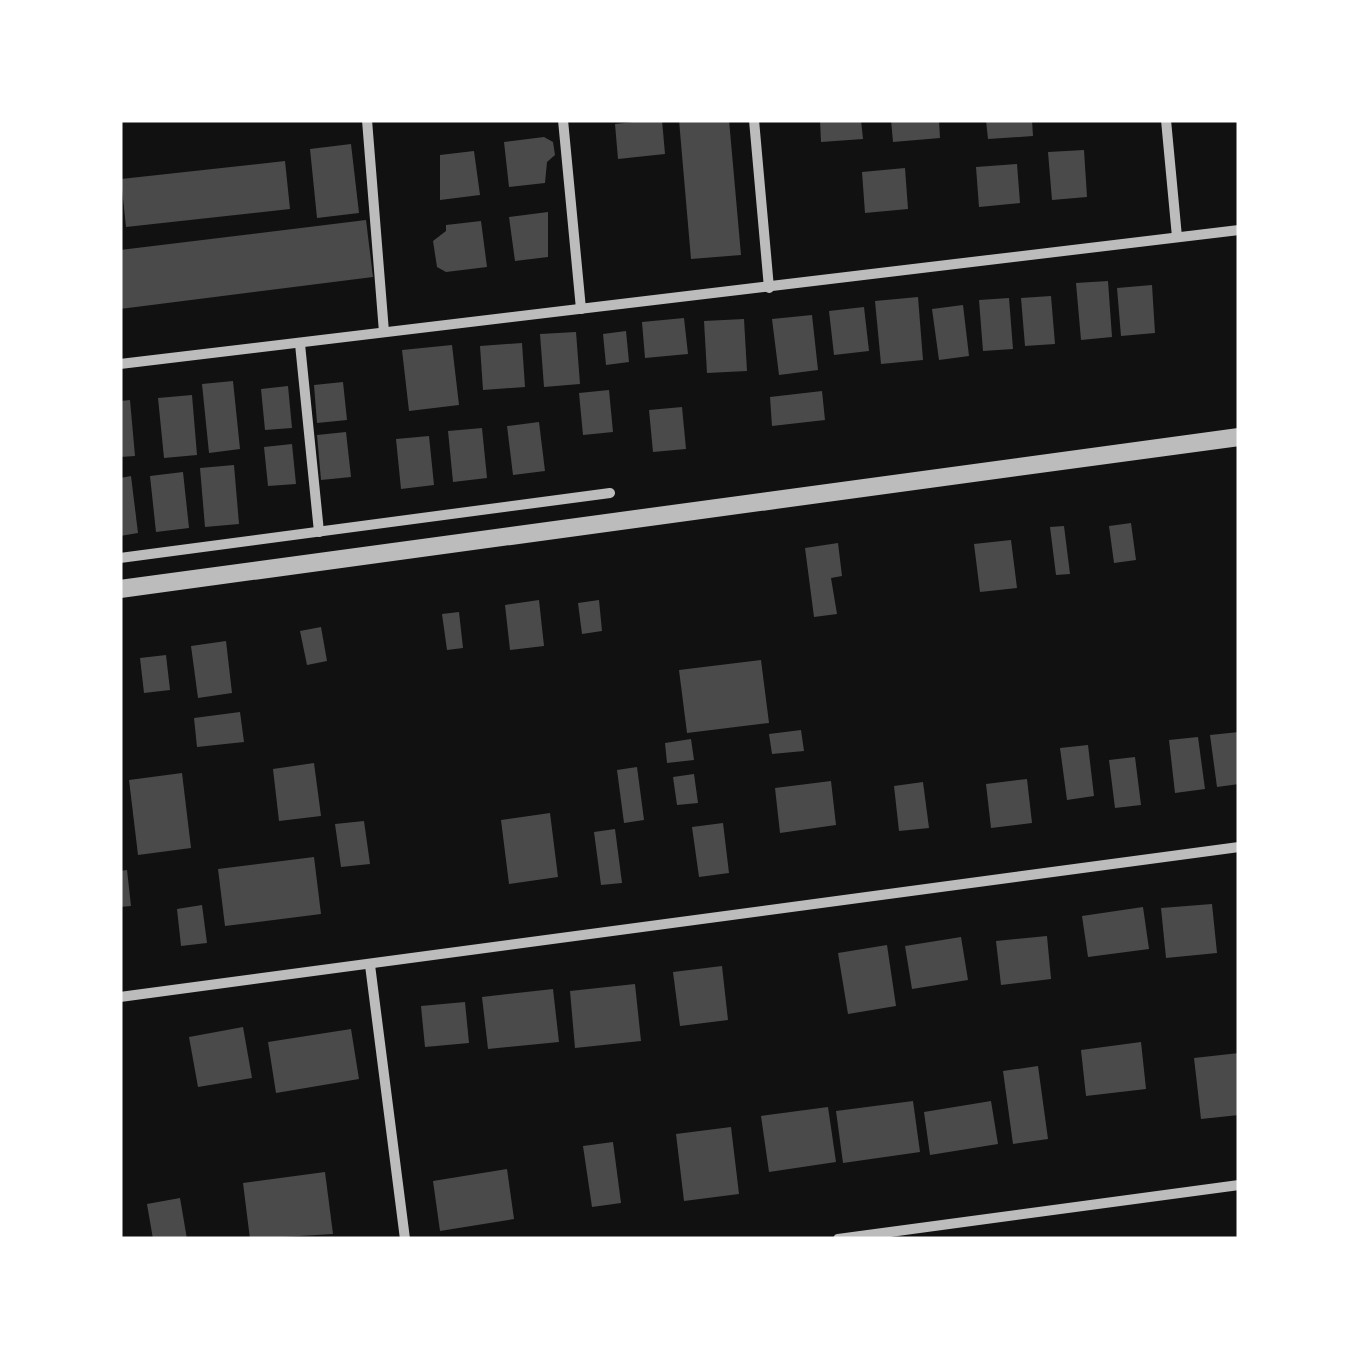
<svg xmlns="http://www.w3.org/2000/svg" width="1359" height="1359" font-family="'Alegreya Sans',sans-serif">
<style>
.building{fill:#4a4a4a}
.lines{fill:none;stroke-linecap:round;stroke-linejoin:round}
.minor{stroke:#bcbcbc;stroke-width:10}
.tertiary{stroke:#bcbcbc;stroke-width:18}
</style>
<rect width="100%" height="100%" fill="#111"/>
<g class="building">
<polygon points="652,120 662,120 665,154 618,159 615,124"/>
<polygon points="679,120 729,120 741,255 691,259"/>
<polygon points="820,120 861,120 863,139 821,142"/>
<polygon points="891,120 939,120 940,138 893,142"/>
<polygon points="986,120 1032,120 1033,136 988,139"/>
<polygon points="544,137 553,142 555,155 547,162 545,183 509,187 504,142"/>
<polygon points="351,144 359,213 317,218 310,149"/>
<polygon points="1084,150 1087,197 1052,200 1048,152"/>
<polygon points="474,151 480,195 440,200 440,155"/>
<polygon points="285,161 290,209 126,227 121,179"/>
<polygon points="1017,164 1020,203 979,207 976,167"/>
<polygon points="905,168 908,209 865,213 862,172"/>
<polygon points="548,212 548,257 515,261 509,217"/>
<polygon points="366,220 373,277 120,309 120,250"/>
<polygon points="481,221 487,267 446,272 437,267 433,241 446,231 446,225"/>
<polygon points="1108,281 1112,337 1081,340 1076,283"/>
<polygon points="1152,285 1155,333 1121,336 1117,288"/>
<polygon points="1051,296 1055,344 1025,346 1021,298"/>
<polygon points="918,297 923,360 881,364 875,301"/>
<polygon points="1009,298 1013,349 983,351 979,300"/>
<polygon points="963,305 969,356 939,360 932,309"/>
<polygon points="864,307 869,351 834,355 829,311"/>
<polygon points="812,315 818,370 779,375 772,319"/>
<polygon points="684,318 688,354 645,358 642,322"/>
<polygon points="744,319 747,371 707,373 704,321"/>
<polygon points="626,331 629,362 606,365 603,334"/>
<polygon points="576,332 580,384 544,387 540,334"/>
<polygon points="522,343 525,387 483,390 480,346"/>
<polygon points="452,345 459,405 409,411 402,350"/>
<polygon points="233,381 240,449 209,453 202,384"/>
<polygon points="343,382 347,420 317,423 314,385"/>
<polygon points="288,386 292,428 265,430 261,389"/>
<polygon points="609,390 613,432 583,435 579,393"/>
<polygon points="822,391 825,420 772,426 770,397"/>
<polygon points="192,395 197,455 164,458 158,398"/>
<polygon points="130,400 135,456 120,457 120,401"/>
<polygon points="682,407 686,449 653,452 649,410"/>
<polygon points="539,422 545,471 513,475 507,426"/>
<polygon points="482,428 487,478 453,482 448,431"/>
<polygon points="346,432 351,477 321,480 317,435"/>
<polygon points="429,436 434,485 401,489 396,439"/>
<polygon points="292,444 296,484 268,486 264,447"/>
<polygon points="234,465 239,524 205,527 200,468"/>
<polygon points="183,472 189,528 156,532 150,476"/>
<polygon points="131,476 138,533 120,536 120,478"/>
<polygon points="1131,523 1136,560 1114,563 1109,526"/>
<polygon points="1064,526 1070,574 1056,575 1050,527"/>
<polygon points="1011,540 1017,588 980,592 974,544"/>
<polygon points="838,543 842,576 831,578 837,614 814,617 805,548"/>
<polygon points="539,600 544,646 510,650 505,605"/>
<polygon points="599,600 602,631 582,634 578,603"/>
<polygon points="459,612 463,648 447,650 442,614"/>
<polygon points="321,627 327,661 307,665 300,631"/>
<polygon points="226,641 232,693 198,698 191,646"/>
<polygon points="166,655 170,690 144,693 140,658"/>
<polygon points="761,660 769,723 687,733 679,670"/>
<polygon points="240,712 244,742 197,747 194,718"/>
<polygon points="801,730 804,751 772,754 769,734"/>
<polygon points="1239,732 1239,784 1217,787 1210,735"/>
<polygon points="1198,737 1205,789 1175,793 1169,740"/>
<polygon points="691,739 694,760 667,763 665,743"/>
<polygon points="1088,745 1094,796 1067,800 1060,748"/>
<polygon points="1135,757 1141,805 1115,808 1109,760"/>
<polygon points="314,763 321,816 279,821 273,769"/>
<polygon points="637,767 644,820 624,823 617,770"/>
<polygon points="182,773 191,848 138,855 129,780"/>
<polygon points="694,774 698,803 677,805 673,777"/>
<polygon points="1027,779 1032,823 991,828 986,784"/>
<polygon points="831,781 836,825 780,833 775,788"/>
<polygon points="923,782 929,828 899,831 894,786"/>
<polygon points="550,813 558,877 509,884 501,820"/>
<polygon points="364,821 370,864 341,867 335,824"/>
<polygon points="723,823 729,873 699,877 692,827"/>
<polygon points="615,829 622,883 601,885 594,832"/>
<polygon points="314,857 321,914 225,926 218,869"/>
<polygon points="127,870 131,906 120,907 120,871"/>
<polygon points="1212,904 1217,953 1166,958 1161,908"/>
<polygon points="202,905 207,943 181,946 177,909"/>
<polygon points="1143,907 1149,949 1088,957 1082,916"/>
<polygon points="1047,936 1051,979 1001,985 996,941"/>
<polygon points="961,937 968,980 912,989 905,946"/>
<polygon points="887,945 896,1006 848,1014 838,953"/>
<polygon points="722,966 728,1020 680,1026 673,972"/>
<polygon points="635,984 641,1041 575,1048 570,991"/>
<polygon points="553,989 559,1042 488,1049 482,997"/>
<polygon points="465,1002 469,1043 425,1047 421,1006"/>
<polygon points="243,1027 252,1078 198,1087 189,1037"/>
<polygon points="351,1029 359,1079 276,1093 268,1042"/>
<polygon points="1141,1042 1146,1089 1086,1096 1081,1050"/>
<polygon points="1239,1053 1239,1115 1201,1119 1194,1058"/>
<polygon points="1038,1066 1048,1139 1013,1144 1003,1071"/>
<polygon points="913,1101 920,1152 843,1163 836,1111"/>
<polygon points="991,1101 998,1144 930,1155 924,1112"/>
<polygon points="828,1107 836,1162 769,1172 761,1116"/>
<polygon points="731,1127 739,1194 684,1201 676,1134"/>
<polygon points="613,1142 621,1203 592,1207 583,1146"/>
<polygon points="507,1169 514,1219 440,1231 433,1181"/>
<polygon points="325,1172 333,1234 250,1239 243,1183"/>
<polygon points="180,1198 187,1239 153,1239 147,1204"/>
</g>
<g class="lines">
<g class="minor">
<polyline points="367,120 384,332"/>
<polyline points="563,120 581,309"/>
<polyline points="754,120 769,288"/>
<polyline points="1166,120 1177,237"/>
<polyline points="300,344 319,532"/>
<polyline points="120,364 1239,230"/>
<polyline points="120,558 610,493"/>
<polyline points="370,965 405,1239"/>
<polyline points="120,997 1239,847"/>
<polyline points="838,1239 1239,1185"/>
</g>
<polyline class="tertiary" points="120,589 1239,437"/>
</g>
<rect width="1359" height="1359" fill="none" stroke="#ffffff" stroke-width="245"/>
</svg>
